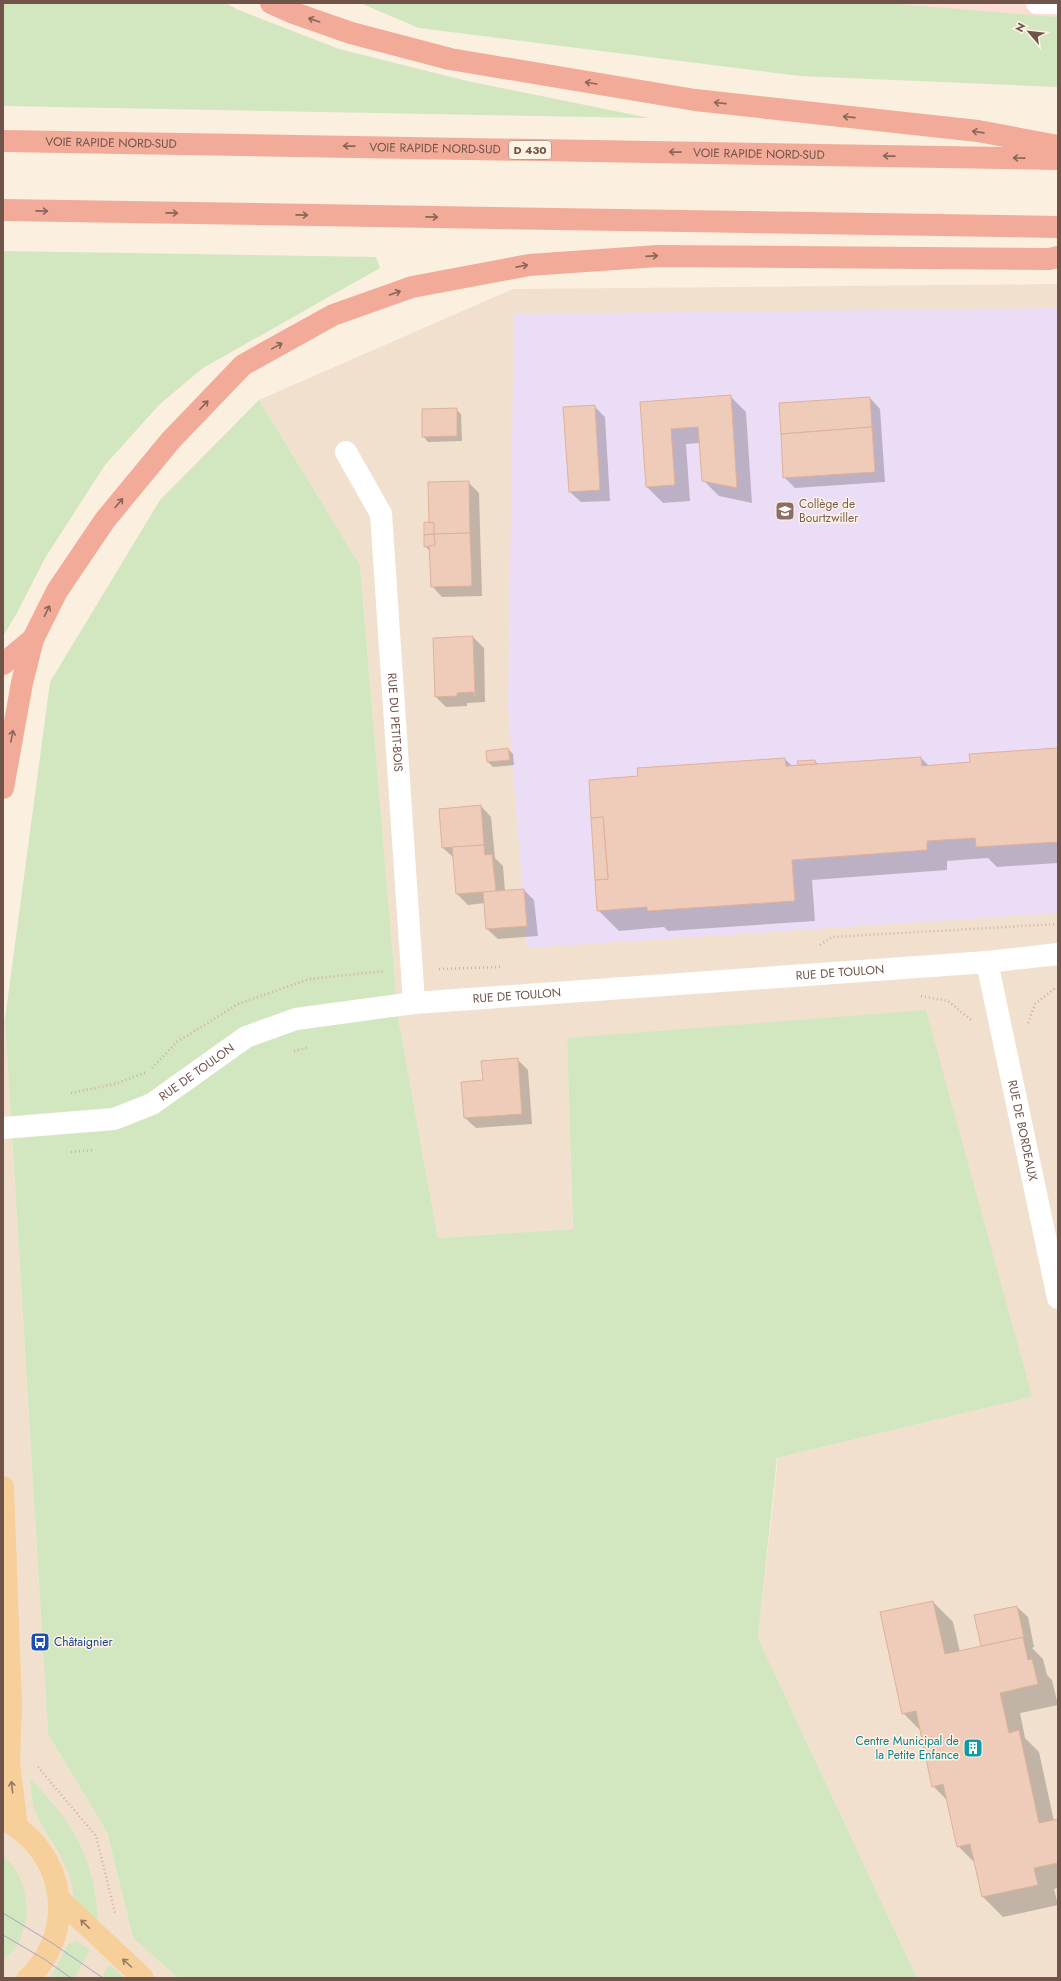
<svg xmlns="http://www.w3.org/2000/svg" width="1061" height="1981" font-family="Jost,sans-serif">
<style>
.residential{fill:#f2e0cf}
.commercial{fill:#fbddd4}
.education{fill:#ecddf7}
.green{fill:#d2e7c0}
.shadow{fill:#0003}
.building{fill:#efcbb9;stroke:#e0b19a}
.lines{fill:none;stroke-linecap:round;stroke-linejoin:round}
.path{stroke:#d3af9d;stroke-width:2.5;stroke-dasharray:1 3;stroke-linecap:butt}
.minor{stroke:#fff;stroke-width:22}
.major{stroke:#f7cf9a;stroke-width:22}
.highway{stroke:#f3ab99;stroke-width:22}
.tram{stroke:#b1a0c2;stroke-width:1}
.oneway{stroke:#8a6559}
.oneway2{stroke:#987961}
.labels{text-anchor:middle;stroke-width:3;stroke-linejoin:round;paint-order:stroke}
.shield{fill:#fef3e5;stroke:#9b8478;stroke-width:1}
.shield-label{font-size:11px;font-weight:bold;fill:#705449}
.street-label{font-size:12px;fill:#705449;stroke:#fef3e5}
.education-label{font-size:12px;fill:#785e54;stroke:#fef3e5;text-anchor:start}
.transit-label{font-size:12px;fill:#164399;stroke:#fef3e5;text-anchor:start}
.culture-label{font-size:12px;fill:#0d838f;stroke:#fef3e5;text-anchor:end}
</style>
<rect width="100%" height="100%" fill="#fbefe0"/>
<g class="residential">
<polygon points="1058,284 1058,1978 917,1978 758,1638 778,1458 1032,1397 567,1038 573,1229 438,1238 398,1017 360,565 259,400 513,289"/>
<polygon points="3,1016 5,1019 48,1734 107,1832 133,1938 178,1978 3,1978"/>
</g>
<polygon class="commercial" points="887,3 1058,3 1058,17"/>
<polygon class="education" points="1058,308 1058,913 527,948 508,707 514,314"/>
<g class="green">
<polygon points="3,3 226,3 236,9 339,49 467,81 649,118 3,106"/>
<polygon points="360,3 887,3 1058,17 1058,87 800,76 419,28"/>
<polygon points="3,251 376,257 380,268 203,368 160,404 105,465 45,558 17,613 3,636"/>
<polygon points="259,400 360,565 398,1017 438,1238 573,1229 567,1038 926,1010 1032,1397 777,1458 758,1638 917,1978 178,1978 133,1938 107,1832 48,1734 5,1019 50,682 160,500"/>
<path d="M30 1779C79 1828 96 1863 99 1933L76 1905 69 1875 61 1856 41 1824 33 1806Z"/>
<path d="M3 1856C29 1878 34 1918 16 1947 13 1952 7 1956 3 1960Z"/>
<polygon points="76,1941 90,1950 74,1978 50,1978 68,1944"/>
<polygon points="109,1964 125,1978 102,1978"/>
</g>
<g class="shadow">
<polygon points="730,396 746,412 752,503 719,496 703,480 700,443 686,444 690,501 663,503 647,487 641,403"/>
<polygon points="870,398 880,409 885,482 795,488 784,477"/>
<polygon points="594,406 605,417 610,501 581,502 570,492"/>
<polygon points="456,409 461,414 462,441 428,442 423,436"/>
<polygon points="468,482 479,493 482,596 442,597 432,586 430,551 425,546 430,524"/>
<polygon points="473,637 484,648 485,702 467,703 467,706 446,707 436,697"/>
<polygon points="508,749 513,754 514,765 493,767 488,762 487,752"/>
<polygon points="1058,749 1058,863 997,867 988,858 947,861 947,870 812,880 815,921 668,931 664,927 619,931 598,910 639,777 785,759 793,767 800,766 799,765 815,761 819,765 921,758 929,766 971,763"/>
<polygon points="481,806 491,817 495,858 503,866 505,891 524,890 534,900 538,936 498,939 487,929 485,903 468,905 457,894 454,858 443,848"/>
<polygon points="517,1059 528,1070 532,1124 476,1128 465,1118 484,1081"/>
<polygon points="933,1602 953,1622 960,1652 983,1647 982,1646 1017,1607 1028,1617 1034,1647 1032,1648 1043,1659 1047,1675 1052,1680 1058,1705 1020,1713 1025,1738 1039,1752 1054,1821 1058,1820 1058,1888 1054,1889 1058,1905 1003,1917 983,1897 976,1864 958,1846 948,1801 933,1786 921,1731 903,1713"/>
</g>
<g class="building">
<polygon points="731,395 737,488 702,481 698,427 671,429 675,485 646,487 640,402"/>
<polygon points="870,397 872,427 781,434 779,403"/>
<polygon points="595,405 600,490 569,492 563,407"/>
<polygon points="457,408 457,436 422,437 422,409"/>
<polygon points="872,427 875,472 783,478 781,434"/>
<polygon points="469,481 470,533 434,534 434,523 429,523 428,482"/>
<polygon points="424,522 434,523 434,534 424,535"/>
<polygon points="470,533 472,586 431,587 429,545 435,545 434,534"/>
<polygon points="434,534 435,545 424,547 424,535"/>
<polygon points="473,636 475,696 473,692 457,693 457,696 435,697 433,638"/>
<polygon points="508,748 510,760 487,762 486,751"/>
<polygon points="1058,748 1058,842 976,847 975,838 927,841 927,850 792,860 795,901 647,911 647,907 597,911 595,880 608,879 603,817 591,818 589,780 638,776 637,768 785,758 786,766 921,757 922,766 970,762 969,754"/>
<polygon points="815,760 816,764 798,765 797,761"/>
<polygon points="481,805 484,845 442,848 439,809"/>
<polygon points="603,817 608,879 595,880 591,818"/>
<polygon points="484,845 485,855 492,854 496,891 456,894 452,847"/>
<polygon points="524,889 527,926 486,929 483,892"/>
<polygon points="518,1058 522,1114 464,1118 461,1082 483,1080 481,1061"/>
<polygon points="933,1601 945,1654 1023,1637 1028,1660 1032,1659 1038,1684 1000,1693 1009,1733 1019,1730 1039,1823 1058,1819 1058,1865 1058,1863 1034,1868 1038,1885 982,1897 970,1844 957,1847 943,1784 932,1787 916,1711 902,1714 880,1612"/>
<polygon points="1017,1606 1024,1637 981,1646 974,1615"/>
</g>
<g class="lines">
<g class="path">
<polyline points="820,945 832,937 1058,924"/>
<polyline points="439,969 500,967"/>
<polyline points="921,996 948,1001 971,1020"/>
<polyline points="1028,1023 1035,1004 1055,988 1058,987"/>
<polyline points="294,1051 309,1047"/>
<polyline points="152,1068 177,1042 238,1004 309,979 385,971"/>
<polyline points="71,1093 115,1084 147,1072"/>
<polyline points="71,1152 94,1150"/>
<polyline points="38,1767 96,1836 115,1913"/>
</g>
<g class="minor">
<polyline points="1037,3 1058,3"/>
<path id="s1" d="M346 452 381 514 414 1003"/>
<path id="s2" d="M987 962 1058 1298"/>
<path id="s3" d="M3 1128 114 1119 152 1104 246 1037 296 1019 414 1003 987 962 1058 954"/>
</g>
<g class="major">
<polyline points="3,1487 11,1704 9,1763 17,1826"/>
<path d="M4 1820C54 1844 74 1906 47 1954 42 1963 36 1972 28 1978"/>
<polyline points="60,1900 143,1978"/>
</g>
<g class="highway">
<polyline points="271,3 291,12 351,33 450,59 695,100 978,131 1058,146"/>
<path id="s4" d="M3 141 1058 159"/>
<polyline points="3,210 1058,227"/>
<polyline points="3,664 33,639"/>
<polyline points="3,788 22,683 33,639 57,591 105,520 171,440 243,365 333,315 412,287 529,265 658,256 1049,259 1058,257"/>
</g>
<g class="tram">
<polyline points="3,1913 52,1943 103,1978"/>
<polyline points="3,1935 44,1959 71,1978"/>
</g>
</g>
<defs><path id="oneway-shaft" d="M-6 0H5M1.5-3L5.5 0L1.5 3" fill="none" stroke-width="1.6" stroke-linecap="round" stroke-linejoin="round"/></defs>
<g class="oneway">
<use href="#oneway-shaft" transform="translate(314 20) rotate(-161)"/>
<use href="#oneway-shaft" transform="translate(591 83) rotate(-171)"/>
<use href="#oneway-shaft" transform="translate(720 103) rotate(-174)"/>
<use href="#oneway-shaft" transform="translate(849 117) rotate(-174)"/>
<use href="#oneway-shaft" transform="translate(978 132) rotate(-172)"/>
<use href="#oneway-shaft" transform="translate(349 146) rotate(-179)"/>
<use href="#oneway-shaft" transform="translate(675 152) rotate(-179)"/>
<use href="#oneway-shaft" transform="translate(889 156) rotate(-179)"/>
<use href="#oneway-shaft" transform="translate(1019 158) rotate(-179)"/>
<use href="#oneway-shaft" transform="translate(42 211) rotate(1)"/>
<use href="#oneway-shaft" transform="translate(172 213) rotate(1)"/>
<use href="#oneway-shaft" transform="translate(302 215) rotate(1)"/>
<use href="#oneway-shaft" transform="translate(432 217) rotate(1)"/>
<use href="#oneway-shaft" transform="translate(652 256) rotate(-4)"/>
<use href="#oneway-shaft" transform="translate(522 266) rotate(-11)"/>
<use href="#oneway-shaft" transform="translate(395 293) rotate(-19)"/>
<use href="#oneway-shaft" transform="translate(277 346) rotate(-29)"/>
<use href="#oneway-shaft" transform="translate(204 405) rotate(-46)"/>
<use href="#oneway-shaft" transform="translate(119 503) rotate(-50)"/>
<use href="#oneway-shaft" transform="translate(47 611) rotate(-64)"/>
<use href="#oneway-shaft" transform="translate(12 736) rotate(-79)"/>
</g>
<g class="oneway2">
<use href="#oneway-shaft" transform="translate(12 1787) rotate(-97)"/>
<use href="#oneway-shaft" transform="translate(85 1924) rotate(-136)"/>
<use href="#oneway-shaft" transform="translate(127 1963) rotate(-138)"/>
</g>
<defs>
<symbol id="school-square" viewBox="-11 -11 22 22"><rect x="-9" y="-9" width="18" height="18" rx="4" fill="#8d6e63" stroke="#fef3e5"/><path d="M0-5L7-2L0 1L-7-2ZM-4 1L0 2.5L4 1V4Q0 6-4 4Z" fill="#fff"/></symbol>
<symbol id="bus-square" viewBox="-11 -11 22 22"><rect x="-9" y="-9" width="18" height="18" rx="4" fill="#1a4fb4" stroke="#fef3e5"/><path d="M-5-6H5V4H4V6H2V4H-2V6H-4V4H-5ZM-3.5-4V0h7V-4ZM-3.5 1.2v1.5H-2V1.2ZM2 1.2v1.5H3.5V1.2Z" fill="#fff"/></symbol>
<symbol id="building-square" viewBox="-11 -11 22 22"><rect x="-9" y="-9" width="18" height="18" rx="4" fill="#0f9aa8" stroke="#fef3e5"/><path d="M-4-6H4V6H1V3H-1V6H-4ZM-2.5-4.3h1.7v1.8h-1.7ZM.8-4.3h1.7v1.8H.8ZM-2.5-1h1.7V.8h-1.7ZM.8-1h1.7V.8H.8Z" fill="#fff"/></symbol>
</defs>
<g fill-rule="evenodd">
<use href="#school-square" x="774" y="500" width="22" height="22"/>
<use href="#bus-square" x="29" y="1631" width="22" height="22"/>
<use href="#building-square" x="962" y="1737" width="22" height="22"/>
</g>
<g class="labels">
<rect class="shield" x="509" y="141" width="42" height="18" rx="3"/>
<g class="shield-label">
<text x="530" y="154">D 430</text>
</g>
<g class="street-label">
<text dy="4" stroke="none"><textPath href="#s4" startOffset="108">VOIE RAPIDE NORD-SUD</textPath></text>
<text dy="4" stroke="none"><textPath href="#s4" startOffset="432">VOIE RAPIDE NORD-SUD</textPath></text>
<text dy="4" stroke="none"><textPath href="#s4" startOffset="756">VOIE RAPIDE NORD-SUD</textPath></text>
<text dy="4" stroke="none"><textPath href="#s1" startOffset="280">RUE DU PETIT-BOIS</textPath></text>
<text dy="4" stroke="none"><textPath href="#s3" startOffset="867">RUE DE TOULON</textPath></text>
<text dy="4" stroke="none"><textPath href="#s3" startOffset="543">RUE DE TOULON</textPath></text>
<text dy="4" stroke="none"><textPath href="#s3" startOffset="207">RUE DE TOULON</textPath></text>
<text dy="4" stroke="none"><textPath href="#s2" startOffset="172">RUE DE BORDEAUX</textPath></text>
</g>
<g class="education-label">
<text x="799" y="508">Collège de<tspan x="799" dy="14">Bourtzwiller</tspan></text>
</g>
<g class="transit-label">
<text x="54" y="1646">Châtaignier</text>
</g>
<g class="culture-label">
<text x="959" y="1745">Centre Municipal de<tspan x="959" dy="14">la Petite Enfance</tspan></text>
</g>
</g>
<rect width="1061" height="1981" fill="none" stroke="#705449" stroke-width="8"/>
<g transform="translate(1029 32) rotate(298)" stroke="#fef3e5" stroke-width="3" paint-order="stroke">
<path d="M0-3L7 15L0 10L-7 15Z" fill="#705449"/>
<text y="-6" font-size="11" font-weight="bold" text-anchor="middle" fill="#705449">N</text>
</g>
</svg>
